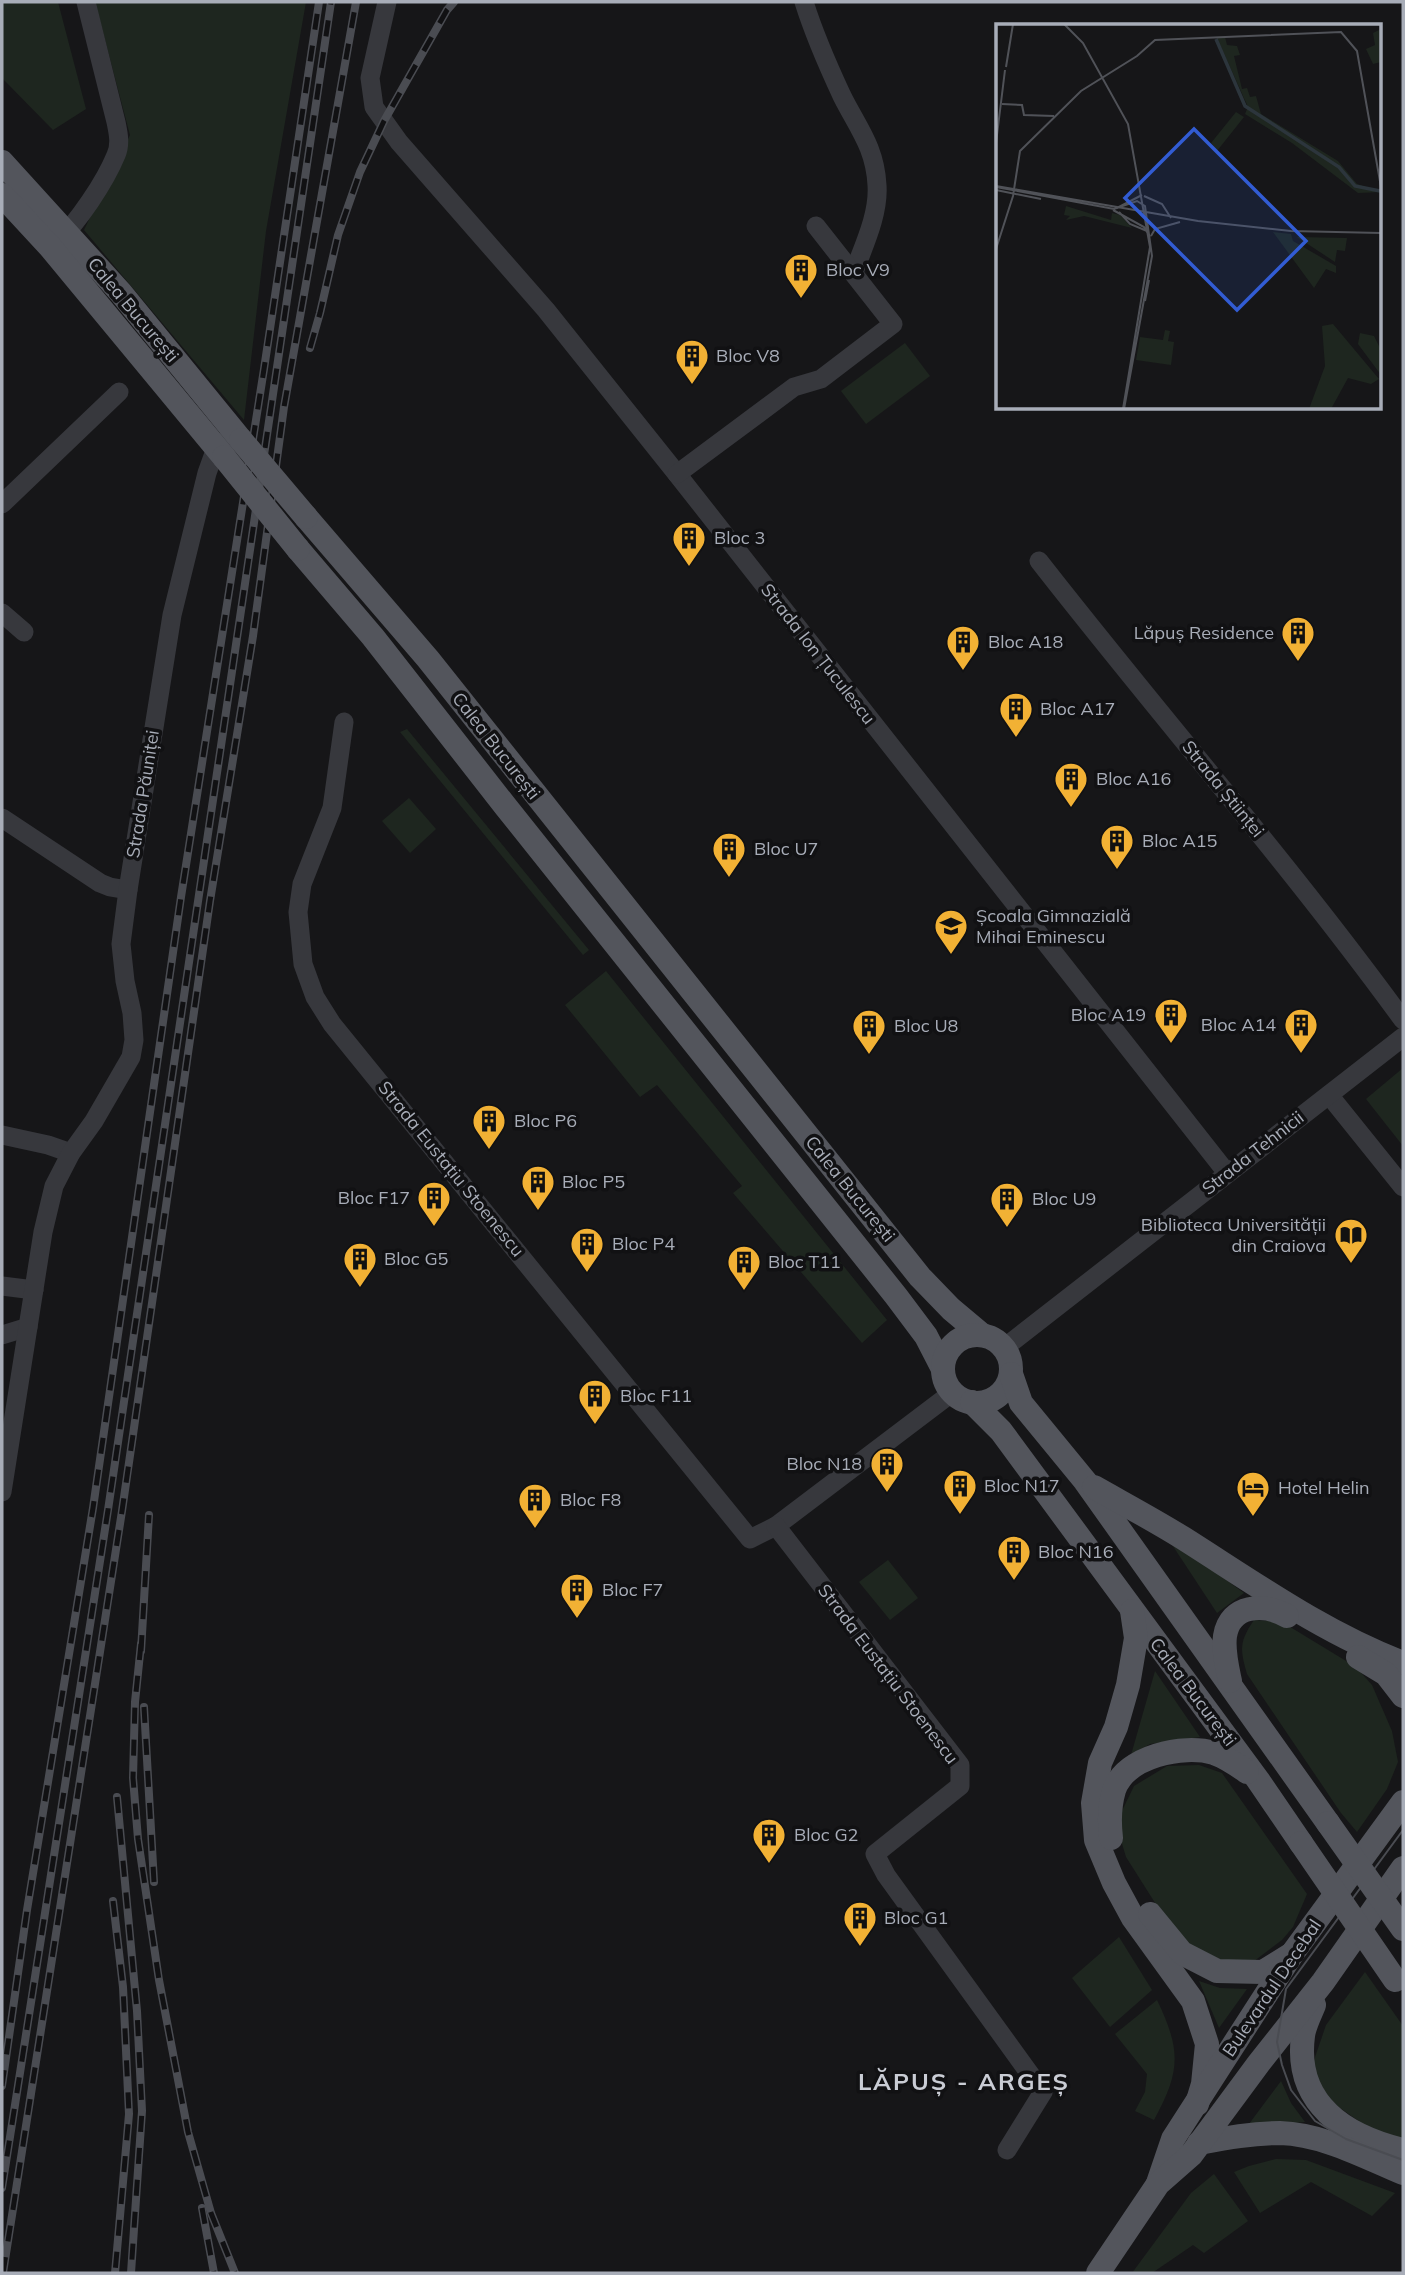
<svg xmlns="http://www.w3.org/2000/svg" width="1405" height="2275" font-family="Mulish,sans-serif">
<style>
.green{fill:#1e261f}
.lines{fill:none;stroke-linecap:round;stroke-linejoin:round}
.minor{stroke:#37383d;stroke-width:19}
.major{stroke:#53555c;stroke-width:24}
.tram{stroke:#4a4c52;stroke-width:2}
.rail-casing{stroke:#4a4c52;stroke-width:8}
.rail{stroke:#111113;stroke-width:5;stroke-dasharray:16;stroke-linecap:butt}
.major-bridge{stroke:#53555c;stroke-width:24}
.labels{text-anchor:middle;stroke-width:7;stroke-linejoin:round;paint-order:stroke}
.poi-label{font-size:18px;fill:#a8adb8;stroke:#111113;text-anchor:start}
.street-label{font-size:18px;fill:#a8adb8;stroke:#111113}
.district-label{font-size:24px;font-weight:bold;letter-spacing:2px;fill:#c9ccd4;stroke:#111113}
.inset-river{fill:none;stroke:#2c353c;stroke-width:3.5}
.inset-road{fill:none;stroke:#505258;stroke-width:2}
.view{fill:#325cd3;fill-opacity:0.15;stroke:#325cd3;stroke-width:3.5}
.inset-edge{fill:none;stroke:#a8adb8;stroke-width:3.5}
</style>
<rect width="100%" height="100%" fill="#161618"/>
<g class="green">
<polygon points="2,2 58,2 86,109 53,130 2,78"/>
<polygon points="95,2 306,2 266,231 244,420 84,230 130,135"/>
<polygon points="905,343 930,376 866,424 841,391"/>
<polygon points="407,729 589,950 583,955 400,732"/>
<polygon points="409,798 436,829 410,853 382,821"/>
<polygon points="606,971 887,1320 862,1343 733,1193 742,1186 657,1085 640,1097 565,1005"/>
<polygon points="1403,1068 1403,1146 1366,1099"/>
<polygon points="1167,1537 1244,1593 1217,1613"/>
<polygon points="888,1560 918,1598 890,1620 859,1582"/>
<path d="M1254 1620 1282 1622 1356 1667 1372 1685 1392 1731 1398 1762 1387 1789 1357 1832 1341 1813 1247 1674C1240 1649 1239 1642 1254 1620Z"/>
<polygon points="1155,1671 1200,1737 1150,1744 1131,1755"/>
<polygon points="1199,1765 1222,1773 1307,1894 1293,1927 1282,1940 1253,1962 1218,1962 1187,1945 1164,1917 1126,1857 1120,1837 1120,1815 1134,1786 1167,1766"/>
<polygon points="1119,1937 1152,1990 1110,2027 1072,1978"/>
<polygon points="1365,1972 1403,2026 1403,2138 1379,2135 1327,2099 1312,2066 1326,2025"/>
<polygon points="1199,1981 1220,1988 1247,1989 1219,2028"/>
<path d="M1157 2000C1181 2050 1181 2071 1154 2120L1135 2111 1145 2092 1147 2074 1115 2034Z"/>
<polygon points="1281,2081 1291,2103 1305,2122 1246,2128"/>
<polygon points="1276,2159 1306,2160 1395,2193 1372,2216 1311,2182 1260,2213 1234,2172 1249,2166"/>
<polygon points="1214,2174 1248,2221 1204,2253 1193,2245 1152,2273 1132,2273 1191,2193"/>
</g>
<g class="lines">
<g class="minor">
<polyline points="387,2 370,78 374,107 399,142 546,310 677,474 1227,1173"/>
<path d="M804 2C814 34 828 66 842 96 858 128 875 147 877 185 879 214 864 245 854 272"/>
<path d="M57 242C78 222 105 182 116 155 121 144 118 132 116 122L86 2"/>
<polyline points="677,474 794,387 821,379 893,324 816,226"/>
<polyline points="2,504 119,392"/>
<path d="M1039 561C1159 715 1288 862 1403 1020"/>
<polyline points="2,613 24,632"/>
<polyline points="344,722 332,808 302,884 298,912 303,964 315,997 332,1024 750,1539 776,1526 953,1392"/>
<polyline points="2,818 100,883 110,887 128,890"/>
<polyline points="1329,1095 1403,1187"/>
<polyline points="2,1135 48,1145 71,1153"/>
<polyline points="2,1286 34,1290"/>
<polyline points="2,1335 28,1327"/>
<polyline points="1004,1348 1403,1037"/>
<polyline points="2,1492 43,1232 54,1186 71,1153 94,1121 131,1057 134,1040 132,1013 125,981 121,944 128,890 172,615 207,473 216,448 223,442"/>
<polyline points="776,1526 960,1765 960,1786 875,1854 886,1875 1043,2092 1007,2150"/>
</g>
<g class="major">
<polyline points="2,162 121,293 241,440"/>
<polyline points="2,195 51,248 224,457"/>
<polyline points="306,517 428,659 920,1277 951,1309 982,1335"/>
<polyline points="298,549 373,637 506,807 896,1296 926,1336 943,1369"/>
<circle cx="977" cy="1369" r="34"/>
<polyline points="1011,1374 1021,1403 1085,1481 1328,1823"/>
<polyline points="972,1402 1001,1431 1258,1780 1301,1843"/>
<path d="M1094 1487C1124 1504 1154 1520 1183 1538 1254 1583 1324 1633 1403 1663"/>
<polyline points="1132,1611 1136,1638 1128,1685 1116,1727 1100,1763 1093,1803 1096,1840 1114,1883 1133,1918 1193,2001 1207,2044 1203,2084 1197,2104"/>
<polyline points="1358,1657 1386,1674 1403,1696"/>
<path d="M1230 1681C1227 1667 1223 1651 1225 1636 1230 1604 1264 1603 1287 1616"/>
<path d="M1111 1838C1109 1821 1109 1807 1114 1790 1126 1756 1183 1744 1214 1753 1226 1757 1236 1764 1247 1772"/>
<polyline points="1150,1914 1182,1953 1217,1971 1263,1972 1292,1954"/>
<path d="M1314 2005C1310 2015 1304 2026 1303 2036 1294 2104 1346 2136 1403 2150"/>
<path d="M1199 2143C1226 2138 1253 2133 1280 2133 1322 2134 1365 2157 1403 2173"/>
<polyline points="1158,2183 1173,2139 1292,1954 1403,1802"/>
<polyline points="1098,2273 1158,2184 1191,2155 1259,2063 1323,1982 1403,1868"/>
</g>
<polyline class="tram" points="1403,1830 1286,1989 1277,2042 1282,2065 1291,2090 1315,2121 1346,2139 1403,2160"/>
<defs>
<g id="rail">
<polyline points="310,348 320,313 338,235 360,172 384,121 447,10 454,2"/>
<polyline points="141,1644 135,1702 133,1778 138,1839 159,1980 188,2132 211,2213 235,2273"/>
<polyline points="141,1651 149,1515"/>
<polyline points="144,1707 154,1882"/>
<polyline points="117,1797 137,2011 142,2111 131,2273"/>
<polyline points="113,1901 123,1987 129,2114 115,2273"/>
<polyline points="2,2086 27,1910 93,1508 181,897 264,369 319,2"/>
<polyline points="2,2188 108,1510 331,2"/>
<polyline points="202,2208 214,2273"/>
<polyline points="3,2273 122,1511 210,901 253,636 284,407 356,2"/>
</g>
</defs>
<use href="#rail" class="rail-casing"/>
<use href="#rail" class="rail"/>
<g class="major-bridge">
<polyline points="241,440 306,517"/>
<polyline points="224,457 298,549"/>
<polyline points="1328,1823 1403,1929"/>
<polyline points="1301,1843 1395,1980"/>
</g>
</g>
<defs>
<symbol id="building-pin" viewBox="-11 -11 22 30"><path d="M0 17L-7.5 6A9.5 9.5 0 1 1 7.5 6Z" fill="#f2b134" stroke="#111113"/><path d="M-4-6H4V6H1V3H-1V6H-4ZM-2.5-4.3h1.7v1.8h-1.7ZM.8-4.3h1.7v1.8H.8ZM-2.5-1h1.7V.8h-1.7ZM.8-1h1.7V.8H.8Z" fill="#111"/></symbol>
<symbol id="school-pin" viewBox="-11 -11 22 30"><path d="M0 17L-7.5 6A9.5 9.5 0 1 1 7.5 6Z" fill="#f2b134" stroke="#111113"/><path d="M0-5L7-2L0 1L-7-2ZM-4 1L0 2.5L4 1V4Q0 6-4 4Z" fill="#111"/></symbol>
<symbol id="library-pin" viewBox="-11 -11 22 30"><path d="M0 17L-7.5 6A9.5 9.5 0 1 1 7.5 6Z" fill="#f2b134" stroke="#111113"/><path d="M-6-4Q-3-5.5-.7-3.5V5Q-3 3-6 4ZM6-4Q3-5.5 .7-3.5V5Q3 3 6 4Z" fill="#111"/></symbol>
<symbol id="hotel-pin" viewBox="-11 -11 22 30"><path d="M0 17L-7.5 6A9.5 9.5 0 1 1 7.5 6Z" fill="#f2b134" stroke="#111113"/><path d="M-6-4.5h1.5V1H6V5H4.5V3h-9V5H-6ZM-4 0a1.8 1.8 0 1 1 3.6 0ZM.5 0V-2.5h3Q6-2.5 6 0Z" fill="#111"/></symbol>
</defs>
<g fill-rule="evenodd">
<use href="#building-pin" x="782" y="251" width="38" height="52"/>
<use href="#building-pin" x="673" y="337" width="38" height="52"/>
<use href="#building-pin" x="670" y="519" width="38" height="52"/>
<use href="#building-pin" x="1279" y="614" width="38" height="52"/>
<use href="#building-pin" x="944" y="623" width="38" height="52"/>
<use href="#building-pin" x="997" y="690" width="38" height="52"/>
<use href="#building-pin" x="1052" y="760" width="38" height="52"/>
<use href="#building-pin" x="1098" y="822" width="38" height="52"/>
<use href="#building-pin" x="710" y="830" width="38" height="52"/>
<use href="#school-pin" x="932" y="907" width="38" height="52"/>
<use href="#building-pin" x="1152" y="996" width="38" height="52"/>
<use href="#building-pin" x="1282" y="1006" width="38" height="52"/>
<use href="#building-pin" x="850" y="1007" width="38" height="52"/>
<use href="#building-pin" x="470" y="1102" width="38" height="52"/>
<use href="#building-pin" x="519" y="1163" width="38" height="52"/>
<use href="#building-pin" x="415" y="1179" width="38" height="52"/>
<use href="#building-pin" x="988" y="1180" width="38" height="52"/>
<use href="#library-pin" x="1332" y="1216" width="38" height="52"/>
<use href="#building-pin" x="568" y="1225" width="38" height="52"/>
<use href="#building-pin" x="341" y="1240" width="38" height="52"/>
<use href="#building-pin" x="725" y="1243" width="38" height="52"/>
<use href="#building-pin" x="576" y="1377" width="38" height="52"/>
<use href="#building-pin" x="868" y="1445" width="38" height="52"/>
<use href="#building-pin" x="941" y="1467" width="38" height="52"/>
<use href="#hotel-pin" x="1234" y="1469" width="38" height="52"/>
<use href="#building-pin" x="516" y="1481" width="38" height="52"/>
<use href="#building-pin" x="995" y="1533" width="38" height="52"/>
<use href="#building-pin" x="558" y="1571" width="38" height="52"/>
<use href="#building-pin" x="750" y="1816" width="38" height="52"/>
<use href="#building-pin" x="841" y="1899" width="38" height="52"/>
</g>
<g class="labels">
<g class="poi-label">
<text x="826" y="276">Bloc V9</text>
<text x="716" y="362">Bloc V8</text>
<text x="714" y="544">Bloc 3</text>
<text x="1274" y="639" text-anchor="end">Lăpuș Residence</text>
<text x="988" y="648">Bloc A18</text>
<text x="1040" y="715">Bloc A17</text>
<text x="1096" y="785">Bloc A16</text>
<text x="1142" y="847">Bloc A15</text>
<text x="754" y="855">Bloc U7</text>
<text x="976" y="922">Școala Gimnazială<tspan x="976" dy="21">Mihai Eminescu</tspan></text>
<text x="1146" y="1021" text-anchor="end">Bloc A19</text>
<text x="1276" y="1031" text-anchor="end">Bloc A14</text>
<text x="894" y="1032">Bloc U8</text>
<text x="514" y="1127">Bloc P6</text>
<text x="562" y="1188">Bloc P5</text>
<text x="410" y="1204" text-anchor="end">Bloc F17</text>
<text x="1032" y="1205">Bloc U9</text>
<text x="1326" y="1231" text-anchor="end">Biblioteca Universității<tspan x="1326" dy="21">din Craiova</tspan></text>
<text x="612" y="1250">Bloc P4</text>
<text x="384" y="1265">Bloc G5</text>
<text x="768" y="1268">Bloc T11</text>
<text x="620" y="1402">Bloc F11</text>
<text x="862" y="1470" text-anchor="end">Bloc N18</text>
<text x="984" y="1492">Bloc N17</text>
<text x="1278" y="1494">Hotel Helin</text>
<text x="560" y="1506">Bloc F8</text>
<text x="1038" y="1558">Bloc N16</text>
<text x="602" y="1596">Bloc F7</text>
<text x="794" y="1841">Bloc G2</text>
<text x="884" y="1924">Bloc G1</text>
</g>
<g class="street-label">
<text transform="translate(133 310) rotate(50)" y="6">Calea București</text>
<text transform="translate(818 654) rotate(52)" y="6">Strada Ion Țuculescu</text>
<text transform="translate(496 746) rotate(52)" y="6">Calea București</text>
<text transform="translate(1223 789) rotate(51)" y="6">Strada Științei</text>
<text transform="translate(143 794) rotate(-81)" y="6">Strada Păuniței</text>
<text transform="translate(1253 1153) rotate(-38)" y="6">Strada Tehnicii</text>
<text transform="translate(451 1169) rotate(51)" y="6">Strada Eustațiu Stoenescu</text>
<text transform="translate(850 1189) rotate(51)" y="6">Calea București</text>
<text transform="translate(888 1674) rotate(53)" y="6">Strada Eustațiu Stoenescu</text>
<text transform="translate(1193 1692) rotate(53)" y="6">Calea București</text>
<text transform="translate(1272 1988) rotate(-56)" y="6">Bulevardul Decebal</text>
</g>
<g class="district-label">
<text x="964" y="2090">LĂPUȘ - ARGEȘ</text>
</g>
</g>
<g transform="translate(996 24)">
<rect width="385" height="385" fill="#161618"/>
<path d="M385 5V38L377 40 370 25 379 21 377 9ZM229 13 231 21 241 22 244 31 238 32 246 65 251 64 254 73 260 72 265 90 342 137 361 160 385 168 362 169 296 119 249 90 252 83 221 14ZM240 88 248 93 221 127 215 119ZM70 182 115 196 116 189 124 191 136 204 88 192 70 196 74 192 68 191ZM277 208 295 210 297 217 340 242V249L330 245 318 264ZM301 213 351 214 349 227 341 226 339 238ZM337 300 383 355 375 360 352 354 335 385H313L329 342 326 302ZM169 306 174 307 172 317 178 318 175 341 140 336 144 313 167 316ZM364 309 378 312 385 326V351L362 320Z" fill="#1e261f"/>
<path class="inset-river" d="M220 15 249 82 343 143 359 162 384 167"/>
<path class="inset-road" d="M68 0 87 19 132 100 154 223 127 385M10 43 17 0M6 80 26 81 28 91 58 92M0 119 9 46M0 162 202 197 295 207 385 209M0 163 118 185 141 177 149 182 156 232 128 385M0 166 45 175M148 172 166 180 175 194M121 184 146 171M117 186 148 203 154 213M123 188 134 200 151 207M155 212 159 205 184 198M0 225 17 172 24 127 85 67 141 32 159 16 345 8 361 27 385 163M149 277 153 256"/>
<path class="view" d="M198 105 310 217 241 286 129 174Z"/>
<rect width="385" height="385" class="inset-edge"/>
</g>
<rect width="1405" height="2275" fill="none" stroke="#a8adb8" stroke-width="7"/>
</svg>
